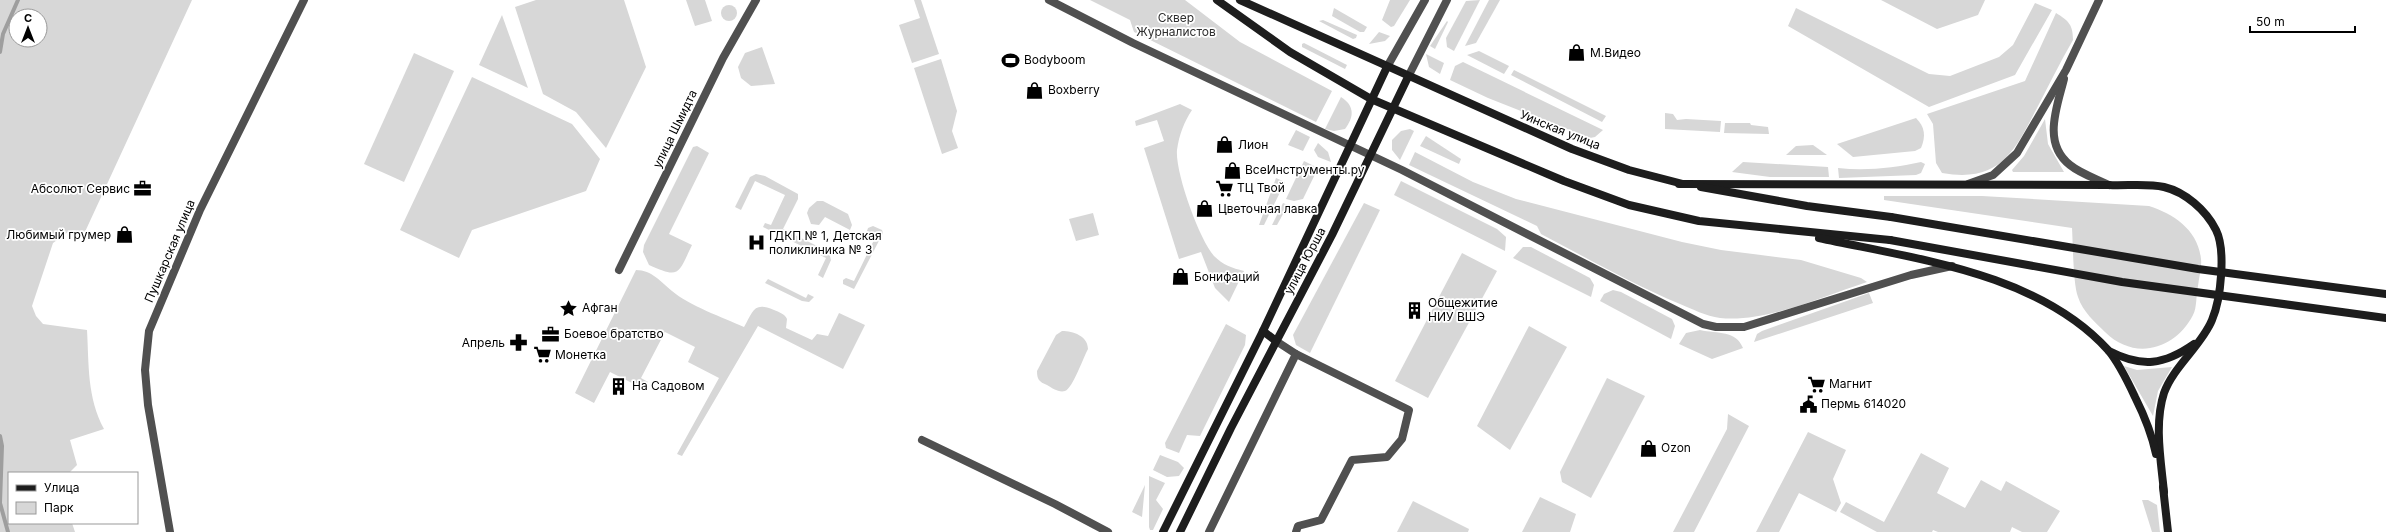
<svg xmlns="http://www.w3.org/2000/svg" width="2386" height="532" font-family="Inter,sans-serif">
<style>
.green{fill:#d7d7d7;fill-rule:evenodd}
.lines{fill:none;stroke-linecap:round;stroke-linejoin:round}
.stream{stroke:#9e9e9e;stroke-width:4}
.minor{stroke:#505050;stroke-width:8}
.tertiary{stroke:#505050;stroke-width:8}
.secondary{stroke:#1d1d1d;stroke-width:8}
.secondary-bridge{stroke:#1d1d1d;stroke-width:8}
.labels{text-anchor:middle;stroke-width:3.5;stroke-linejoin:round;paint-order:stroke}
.park-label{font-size:12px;fill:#2e2e2e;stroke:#fff}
.poi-label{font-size:12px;fill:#000;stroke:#fff;text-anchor:start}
.street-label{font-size:12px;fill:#000;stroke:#fff}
</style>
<rect width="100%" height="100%" fill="#fff"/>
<g class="green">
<path d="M0 0H192L84 234 68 232 53 243 32 306 36 316 43 324 87 330C89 365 87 397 104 429L70 440 77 465 69 473H9V523H72L75 532H0ZM16 16H40V40H16Z"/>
<polygon points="536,0 624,0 646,67 606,148 576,112 543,94 515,7"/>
<polygon points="686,0 705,0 712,21 695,26"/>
<polygon points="914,0 921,0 939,54 912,63 899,25 920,18"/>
<polygon points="1090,0 1185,0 1240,42 1332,91 1316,122 1134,32 1130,20"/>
<polygon points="1390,0 1410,0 1394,26 1391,27 1382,20"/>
<polygon points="1480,0 1454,51 1447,47 1446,38 1466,1"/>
<polygon points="1489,0 1500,0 1476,43 1465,46"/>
<polygon points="1881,0 1985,0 1978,15 1937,29"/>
<polygon points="2035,3 2052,10 2015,75 1929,107 1788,26 1796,8 1929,74 1950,76 1999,57 2013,45"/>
<circle cx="729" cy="13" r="8"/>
<polygon points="1334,8 1367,27 1364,32 1360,32 1332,16"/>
<path d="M2056 13C2069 21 2073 25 2073 40 2060 62 2049 85 2037 108 2014 152 2000 183 1942 173L1936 163 1933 124 1927 114 2025 81Z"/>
<polygon points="502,15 528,88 479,65"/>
<polygon points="1323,20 1357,35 1356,38 1353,39 1319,21"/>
<polygon points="1447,21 1448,22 1435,49 1430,46"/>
<polygon points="1379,32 1390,36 1385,41 1369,44"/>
<polygon points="1304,43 1347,65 1345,69 1302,47 1302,44"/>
<polygon points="762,47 775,84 751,86 741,78 738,67 745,53"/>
<polygon points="1479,51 1509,66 1504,74 1467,55"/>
<polygon points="414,53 454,71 404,182 364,164"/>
<polygon points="1426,54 1444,63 1440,74 1429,67"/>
<polygon points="941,59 957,111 952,131 958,148 942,154 914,68"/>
<polygon points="1463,62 1603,130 1595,137 1590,138 1488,98 1450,80 1455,66"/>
<polygon points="1514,70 1606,116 1602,122 1511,75"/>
<polygon points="472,77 572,124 600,159 586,191 472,230 459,258 400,230"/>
<path d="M1341 97C1355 106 1354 117 1345 129L1334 131 1325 129Z"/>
<path d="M1180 104 1192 110C1184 122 1179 135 1177 150 1175 172 1199 239 1214 256 1223 265 1232 268 1244 271L1229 302 1215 288 1201 252 1179 259 1144 148 1164 141 1157 120 1136 126 1135 121Z"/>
<polygon points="1665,113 1673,114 1677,120 1686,119 1721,121 1720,132 1665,129"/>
<path d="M1916 118C1925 127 1926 136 1921 148L1915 151 1853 157 1837 144Z"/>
<polygon points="2045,119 2048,144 2064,172 2013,172 2012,170 2024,156"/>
<polygon points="1725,123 1750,123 1751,125 1768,127 1769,134 1724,133"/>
<polygon points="1410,129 1414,131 1400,160 1392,150 1392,140 1401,131"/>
<polygon points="1296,130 1310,137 1303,151 1288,145"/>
<polygon points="1426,136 1461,159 1459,164 1420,146"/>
<polygon points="1318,143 1328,152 1331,162 1318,157 1314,150"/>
<polygon points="1813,145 1827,155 1786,155 1796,146"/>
<path d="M697 146 709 153 669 234 692 245C678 274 680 279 649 265L643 252 644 245 693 147Z"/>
<path d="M1415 152 1473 182 1516 199 1682 242 1721 250 1801 260 1861 278 1867 282C1824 296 1765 323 1720 318 1706 316 1692 309 1680 304 1632 284 1587 258 1541 234L1537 226 1409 165Z"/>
<polygon points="1304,161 1318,168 1303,199 1294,201 1286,199"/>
<polygon points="1743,162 1828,167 1829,177 1770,177 1732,172"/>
<path d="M1921 162 1925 164 1921 173 1916 175 1839 178 1838 168C1866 171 1894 168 1921 162Z"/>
<polygon points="756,174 765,176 798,194 798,199 783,229 829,252 831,260 823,278 818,275 826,258 763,227 765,223 771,225 785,195 755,181 741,210 735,207 750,177"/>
<polygon points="1276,178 1285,182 1264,225 1259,225"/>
<polygon points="1401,181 1497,229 1506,237 1505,251 1394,195"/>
<path d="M1884 196H1982L2149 206C2174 214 2198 230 2201 259 2202 267 2199 277 2198 286 2196 294 2197 308 2193 315 2175 350 2134 361 2105 332 2095 322 2083 312 2078 297 2073 284 2073 244 2072 228L1884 200Z"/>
<polygon points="817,201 823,201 848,214 852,225 850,230 825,217 819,225 811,224 807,213 809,208"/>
<polygon points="1283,203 1288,205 1277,225 1272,225"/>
<polygon points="1364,203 1380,210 1310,353 1296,345 1293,335"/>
<polygon points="1093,213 1099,235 1076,241 1069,219"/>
<polygon points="873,226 882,230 883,233 854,289 843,284 843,280 846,278 854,281 875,238 867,231 868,228"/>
<polygon points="1523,247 1531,247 1590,278 1594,285 1591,297 1513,258"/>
<polygon points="1462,253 1497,271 1428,398 1395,381"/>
<path d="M636 270C652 270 661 282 672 291 688 305 724 318 744 327 753 312 753 301 774 310 779 312 785 314 787 319L786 328 812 340 817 334 828 336 839 313 865 325 843 369 758 326 682 456 677 454 719 378 688 362 695 347 665 332 641 378 648 382 644 389 610 372 594 403 575 393Z"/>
<polygon points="768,279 806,298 808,294 814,297 809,302 802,301 765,283"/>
<polygon points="1613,290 1621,292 1672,319 1675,326 1671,339 1600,301 1604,294"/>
<polygon points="1869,293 1873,303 1754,342 1757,334 1762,331"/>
<polygon points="1226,324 1246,335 1245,345 1200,436 1187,435 1179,453 1166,448 1165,443"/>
<polygon points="1529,326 1567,347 1510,450 1477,426"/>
<path d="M1700 330C1718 334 1736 330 1743 348L1712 359 1679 344 1686 333Z"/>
<path d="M1062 331C1073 331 1088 336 1088 349 1083 358 1073 388 1065 391 1059 393 1052 388 1047 385 1039 382 1037 379 1037 371L1056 335Z"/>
<polygon points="2124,366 2137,370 2172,367 2158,391 2153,416"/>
<polygon points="1607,378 1645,396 1591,498 1562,482 1560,472"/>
<polygon points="1728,414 1749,426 1694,532 1673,532 1727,429"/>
<polygon points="1808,432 1846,450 1833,479 1841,503 1836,512 1799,493 1779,532 1756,532"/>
<polygon points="1921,453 1949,468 1937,493 1965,508 1981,480 2001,491 2006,481 2060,511 2047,532 2022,532 2012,527 2010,532 1938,532 1933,530 1932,532 1877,532 1840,512 1846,502 1884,522"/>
<polygon points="1160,455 1178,462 1184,468 1179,476 1167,477 1153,470"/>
<polygon points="1149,476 1165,483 1156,500 1163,509 1153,530 1150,530 1149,527"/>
<polygon points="1145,485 1142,517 1132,512"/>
<polygon points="1540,497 1576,514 1570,532 1522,532"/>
<polygon points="2142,500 2148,500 2157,505 2160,532 2152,532"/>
<polygon points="1413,501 1469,529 1468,532 1397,532"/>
</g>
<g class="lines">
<g class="stream">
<polyline points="0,52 3,34 18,0"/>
<polyline points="0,436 2,446 0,503 8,532"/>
</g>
<g class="minor">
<polyline points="1049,0 1133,43 1402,170 1703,324 1716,327 1744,327 1911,275 1952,266"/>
<path d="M2064 79C2057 107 2042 143 2070 165 2081 174 2097 179 2109 185"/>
<polyline points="1968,184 1993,175 2017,153 2066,70 2099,0"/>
<polyline points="619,270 723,58 756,0"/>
<polyline points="1276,341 1296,354 1409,410 1402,439 1387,457 1352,460 1321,520 1298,526 1296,532"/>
<polyline points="922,440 1055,504 1108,532"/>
<polyline points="1209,532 1296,354"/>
</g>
<g class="tertiary">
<polyline points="1387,67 1425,0"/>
<polyline points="1408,77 1447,0"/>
<polyline points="170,532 148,405 145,370 149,331 200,210 304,0"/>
</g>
<g class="secondary">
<polyline points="1217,0 1290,52 1371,99 1564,181 1629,205 1699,221 1890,240"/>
<polyline points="1240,0 1572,149 1629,170 1683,184"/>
<path d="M1679 184 2109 185C2126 186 2147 183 2164 187 2185 192 2206 210 2216 230 2226 250 2221 299 2212 320 2202 345 2173 367 2164 393 2154 424 2161 461 2164 492"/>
<polyline points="1701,187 1807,206 1891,217"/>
<path d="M1819 238C1916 259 2038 273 2108 350 2119 363 2128 382 2135 397 2144 415 2152 435 2156 454"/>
<polyline points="1263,331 1276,341"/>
<path d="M2109 351C2142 368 2164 365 2194 344"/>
<polyline points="2163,487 2168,532"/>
<polyline points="1163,532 1263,331 1387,67"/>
<polyline points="1180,532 1231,428 1332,235 1408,77"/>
</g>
<g class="secondary-bridge">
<polyline points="1891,217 2198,269 2386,294"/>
<polyline points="1890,240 2122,282 2386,318"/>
</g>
</g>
<defs>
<symbol id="shop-bare" viewBox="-9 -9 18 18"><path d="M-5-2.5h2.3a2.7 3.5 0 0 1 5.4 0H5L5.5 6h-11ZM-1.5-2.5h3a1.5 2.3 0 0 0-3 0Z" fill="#000" stroke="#fff" stroke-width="2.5" paint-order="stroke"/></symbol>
<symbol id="stadium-bare" viewBox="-9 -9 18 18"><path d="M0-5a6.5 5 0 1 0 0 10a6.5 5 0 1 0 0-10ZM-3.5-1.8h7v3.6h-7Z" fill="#000" stroke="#fff" stroke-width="2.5" paint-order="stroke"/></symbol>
<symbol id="supermarket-bare" viewBox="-9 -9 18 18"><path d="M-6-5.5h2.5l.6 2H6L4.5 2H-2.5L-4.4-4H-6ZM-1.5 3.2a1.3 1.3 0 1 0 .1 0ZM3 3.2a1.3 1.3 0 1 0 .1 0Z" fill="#000" stroke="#fff" stroke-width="2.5" paint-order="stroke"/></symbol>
<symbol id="office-bare" viewBox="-9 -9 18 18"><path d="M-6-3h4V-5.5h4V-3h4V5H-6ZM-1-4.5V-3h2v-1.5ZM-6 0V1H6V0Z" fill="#000" stroke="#fff" stroke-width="2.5" paint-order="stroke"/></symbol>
<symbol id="hospital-bare" viewBox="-9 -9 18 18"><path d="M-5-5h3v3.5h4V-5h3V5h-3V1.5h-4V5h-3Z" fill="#000" stroke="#fff" stroke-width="2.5" paint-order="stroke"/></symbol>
<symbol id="sight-bare" viewBox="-9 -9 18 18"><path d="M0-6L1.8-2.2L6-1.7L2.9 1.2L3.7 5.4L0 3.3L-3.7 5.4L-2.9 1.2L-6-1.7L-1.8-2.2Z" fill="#000" stroke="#fff" stroke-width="2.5" paint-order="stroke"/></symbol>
<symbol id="building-bare" viewBox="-9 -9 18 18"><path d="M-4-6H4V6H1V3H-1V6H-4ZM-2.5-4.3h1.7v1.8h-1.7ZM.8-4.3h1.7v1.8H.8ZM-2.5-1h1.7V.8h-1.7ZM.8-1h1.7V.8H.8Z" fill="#000" stroke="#fff" stroke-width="2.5" paint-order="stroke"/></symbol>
<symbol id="pharmacy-bare" viewBox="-9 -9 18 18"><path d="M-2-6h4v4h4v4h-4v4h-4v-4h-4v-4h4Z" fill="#000" stroke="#fff" stroke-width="2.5" paint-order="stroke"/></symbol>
<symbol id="civic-bare" viewBox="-9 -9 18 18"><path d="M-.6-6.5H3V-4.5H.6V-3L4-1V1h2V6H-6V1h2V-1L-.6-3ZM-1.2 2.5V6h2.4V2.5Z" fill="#000" stroke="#fff" stroke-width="2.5" paint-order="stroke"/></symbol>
</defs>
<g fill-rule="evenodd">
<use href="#shop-bare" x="1564" y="40" width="25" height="25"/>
<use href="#stadium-bare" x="998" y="48" width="25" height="25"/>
<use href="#shop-bare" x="1022" y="78" width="25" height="25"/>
<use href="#shop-bare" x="1212" y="132" width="25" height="25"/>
<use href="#shop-bare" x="1220" y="158" width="25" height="25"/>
<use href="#supermarket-bare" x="1212" y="176" width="25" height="25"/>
<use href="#office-bare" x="130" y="176" width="25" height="25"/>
<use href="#shop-bare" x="1192" y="196" width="25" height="25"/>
<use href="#shop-bare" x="112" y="222" width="25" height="25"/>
<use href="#hospital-bare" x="744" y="230" width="25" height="25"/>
<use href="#shop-bare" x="1168" y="264" width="25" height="25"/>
<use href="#sight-bare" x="556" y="296" width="25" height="25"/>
<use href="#building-bare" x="1402" y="298" width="25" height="25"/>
<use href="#office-bare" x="538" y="322" width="25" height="25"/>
<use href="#pharmacy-bare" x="506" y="330" width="25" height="25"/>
<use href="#supermarket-bare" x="530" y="342" width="25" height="25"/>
<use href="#supermarket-bare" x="1804" y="372" width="25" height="25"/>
<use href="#building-bare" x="606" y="374" width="25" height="25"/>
<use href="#civic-bare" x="1796" y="392" width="25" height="25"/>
<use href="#shop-bare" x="1636" y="436" width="25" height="25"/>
</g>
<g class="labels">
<g class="park-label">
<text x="1176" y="22">Сквер<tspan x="1176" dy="14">Журналистов</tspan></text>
</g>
<g class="poi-label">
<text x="1590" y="57">М.Видео</text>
<text x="1024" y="64">Bodyboom</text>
<text x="1048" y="94">Boxberry</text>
<text x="1238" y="149">Лион</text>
<text x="1245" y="174">ВсеИнструменты.ру</text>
<text x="1237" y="192">ТЦ Твой</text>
<text x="130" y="193" text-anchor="end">Абсолют Сервис</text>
<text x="1218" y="213">Цветочная лавка</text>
<text x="111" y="239" text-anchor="end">Любимый грумер</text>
<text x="769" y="240">ГДКП № 1, Детская<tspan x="769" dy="14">поликлиника № 3</tspan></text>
<text x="1194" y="281">Бонифаций</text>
<text x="1428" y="307">Общежитие<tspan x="1428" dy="14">НИУ ВШЭ</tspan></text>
<text x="582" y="312">Афган</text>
<text x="564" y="338">Боевое братство</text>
<text x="505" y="347" text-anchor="end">Апрель</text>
<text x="555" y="359">Монетка</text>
<text x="1829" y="388">Магнит</text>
<text x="632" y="390">На Садовом</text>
<text x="1821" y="408">Пермь 614020</text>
<text x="1661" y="452">Ozon</text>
</g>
<g class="street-label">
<text transform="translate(675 129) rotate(-64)" y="4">улица Шмидта</text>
<text transform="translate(1560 130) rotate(22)" y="4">Уинская улица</text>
<text transform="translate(170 251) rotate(-67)" y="4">Пушкарская улица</text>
<text transform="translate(1305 261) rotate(-62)" y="4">улица Юрша</text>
</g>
</g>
<rect x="8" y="472" width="130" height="52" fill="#ffffff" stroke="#999999"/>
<rect x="16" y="485" width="20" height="6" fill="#1d1d1d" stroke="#999999"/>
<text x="44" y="492" font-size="12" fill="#000000">Улица</text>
<rect x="16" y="502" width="20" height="12" fill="#d7d7d7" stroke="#999999"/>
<text x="44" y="512" font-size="12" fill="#000000">Парк</text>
<g transform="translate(28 28)"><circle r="19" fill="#ffffff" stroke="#999999"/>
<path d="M0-3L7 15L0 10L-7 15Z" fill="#000000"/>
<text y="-6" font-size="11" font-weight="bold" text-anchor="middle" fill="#000000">С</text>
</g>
<path d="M2250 26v6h105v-6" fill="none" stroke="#000000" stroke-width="2"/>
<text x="2256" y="26" font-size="12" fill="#000000" stroke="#ffffff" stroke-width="3" paint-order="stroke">50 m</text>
</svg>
